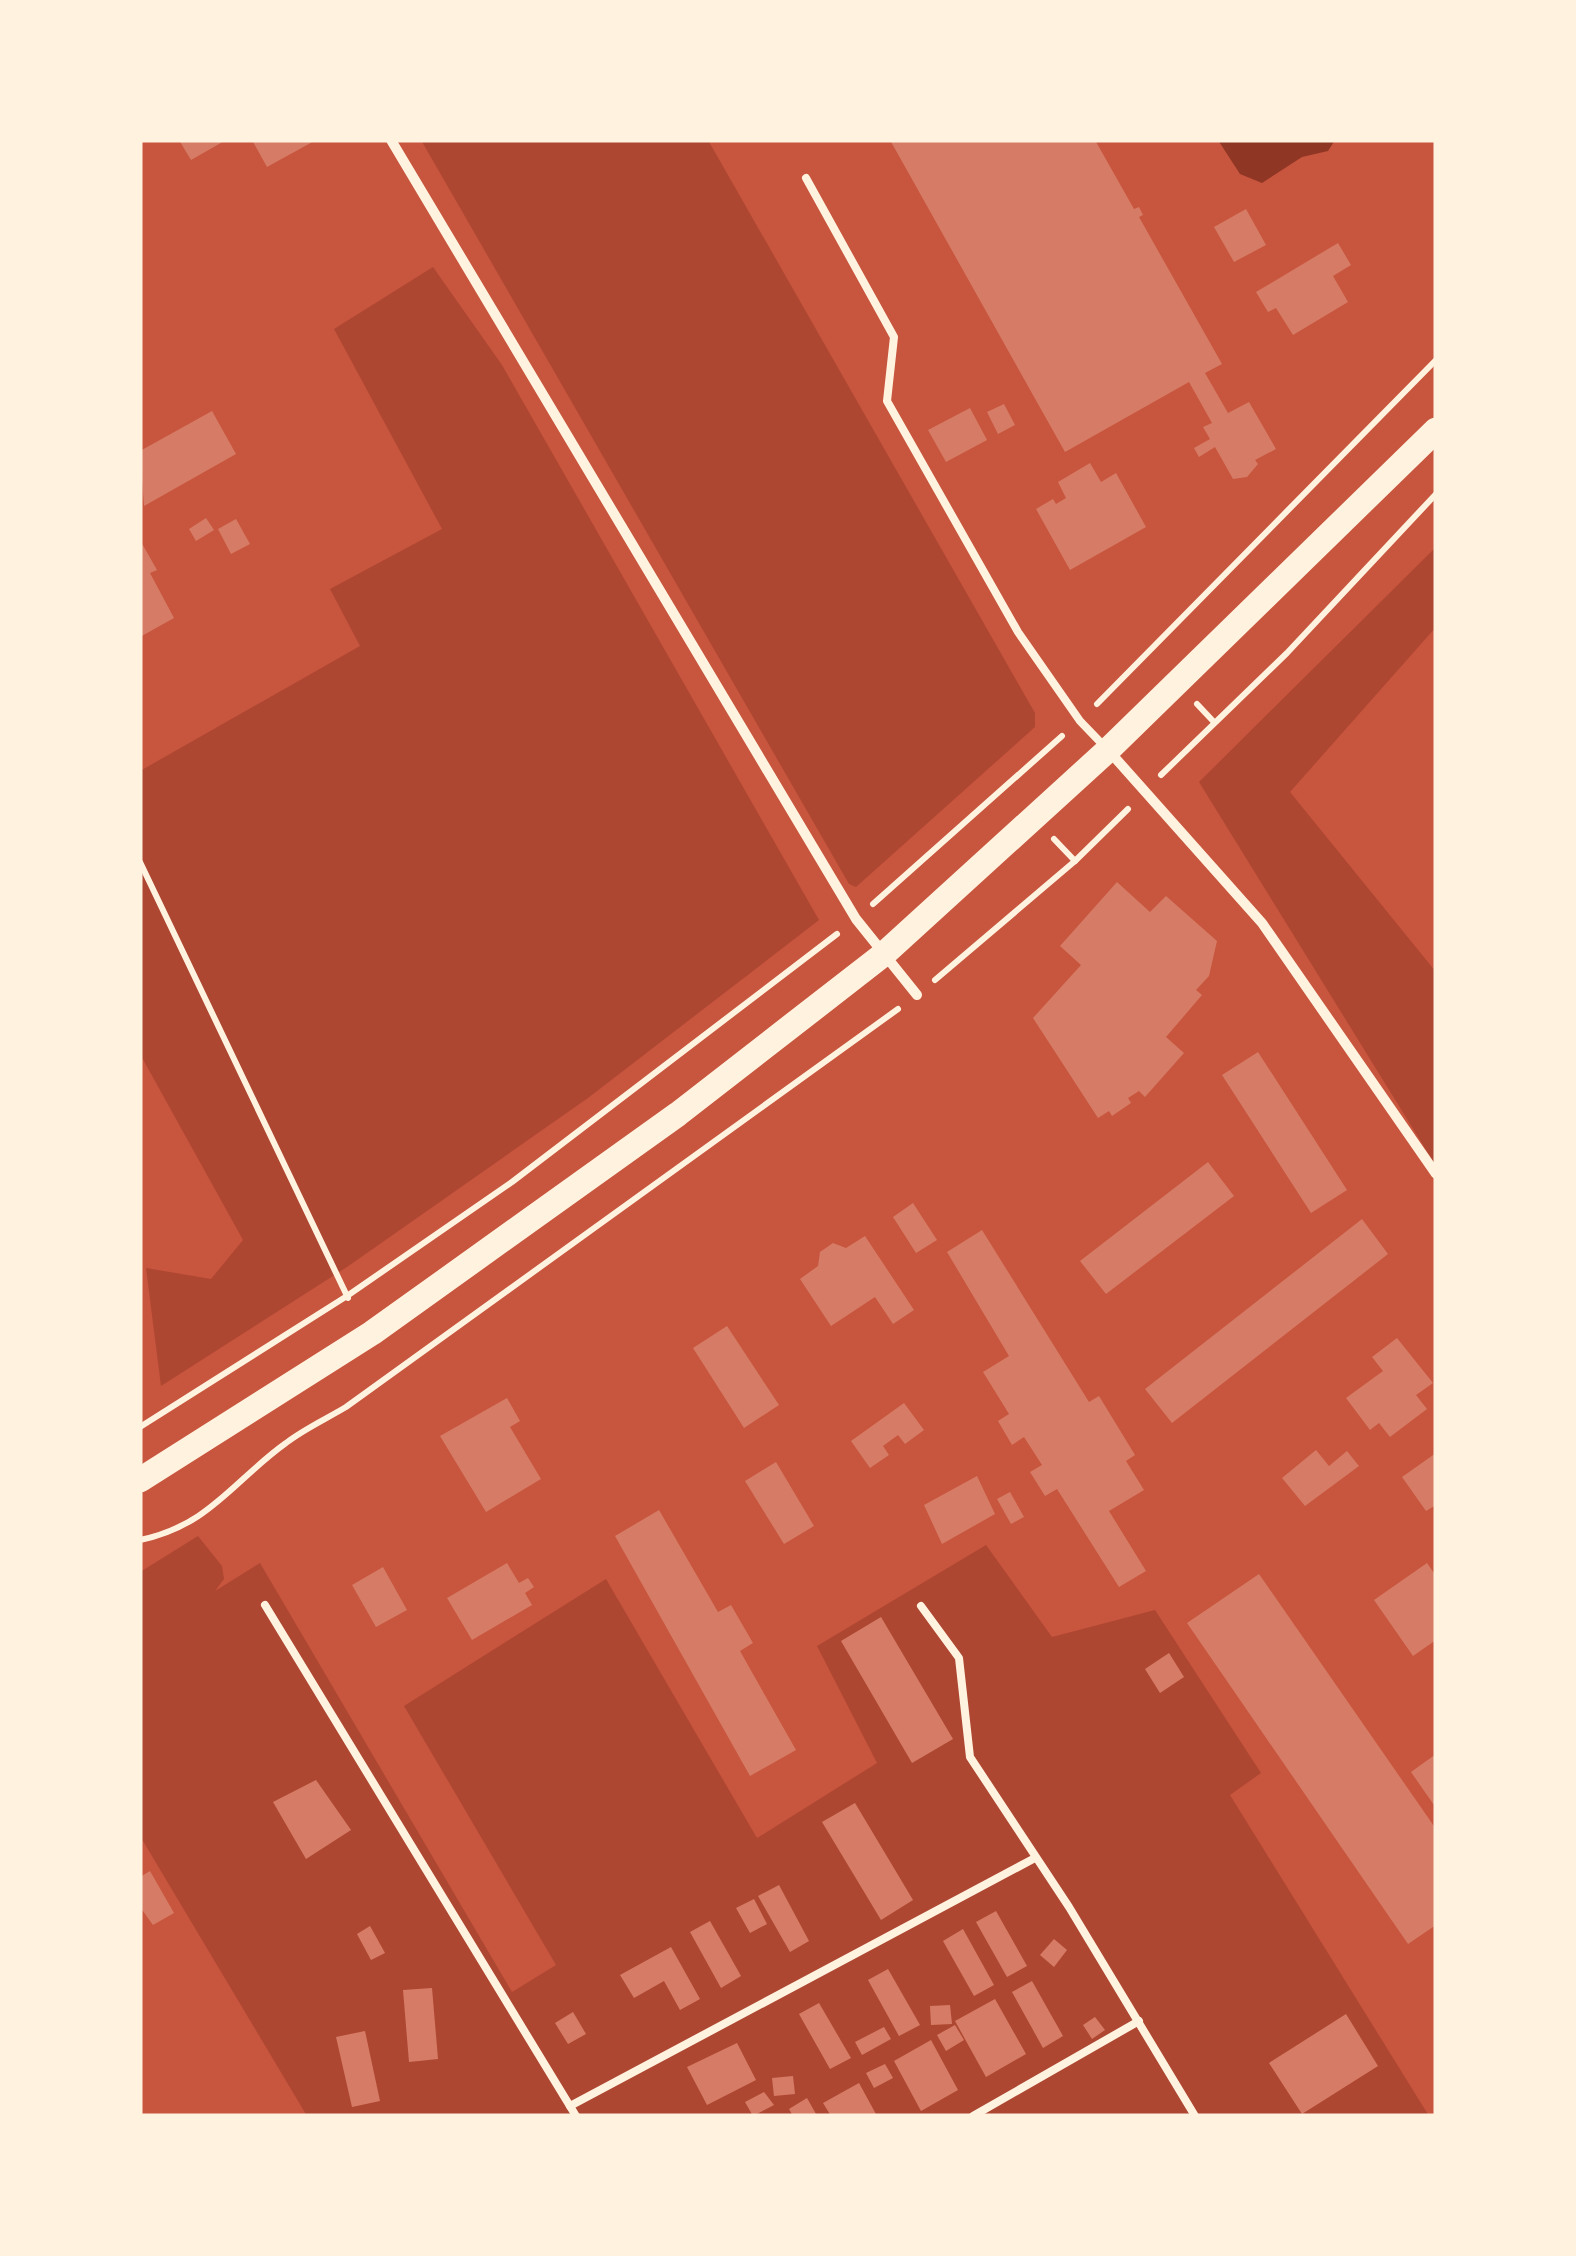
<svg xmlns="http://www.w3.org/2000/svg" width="1576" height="2256" font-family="Signika,sans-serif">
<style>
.green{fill:#ae4732}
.water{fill:#8f3625}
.building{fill:#d67c66}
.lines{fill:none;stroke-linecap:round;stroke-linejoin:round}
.path{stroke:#fff3e0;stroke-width:6}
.service{stroke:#fff3e0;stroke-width:8}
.minor{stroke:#fff3e0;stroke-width:10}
.primary{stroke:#fff3e0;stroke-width:25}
</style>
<rect width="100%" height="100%" fill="#c8553d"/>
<g class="green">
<polygon points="421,140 708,140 1035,713 1035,727 856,887 849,884"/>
<polygon points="433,267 502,365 819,920 588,1098 347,1267 161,1386 146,1268 211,1279 243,1240 140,1054 140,771 360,646 330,589 442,529 334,329"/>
<polygon points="1436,547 1436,627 1290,792 1436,972 1436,1166 1199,782"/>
<polygon points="198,1536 222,1566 224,1579 215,1591 260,1563 512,1992 556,1965 404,1706 606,1579 757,1838 877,1763 817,1646 986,1545 1052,1637 1155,1610 1261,1773 1230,1795 1429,2116 307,2116 140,1836 140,1572"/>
</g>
<polygon class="water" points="1218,140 1335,140 1328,151 1302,157 1262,183 1240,174"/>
<g class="building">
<polygon points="179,140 226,140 191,160"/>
<polygon points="252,140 316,140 267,167"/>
<polygon points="890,140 1095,140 1134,209 1139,207 1143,215 1139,217 1222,364 1205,373 1228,413 1249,402 1276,449 1255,460 1258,464 1247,477 1233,479 1215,447 1199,457 1194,448 1210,439 1203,427 1212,423 1189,382 1065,452"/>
<polygon points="1246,209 1266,245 1234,262 1214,227"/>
<polygon points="1338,243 1351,265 1333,276 1348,302 1293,335 1276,308 1268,312 1256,292"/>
<polygon points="1004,404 1015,425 998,434 987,412"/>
<polygon points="970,408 987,440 946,462 928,430"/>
<polygon points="212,411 236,454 144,506 140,451"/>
<polygon points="1090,463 1101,482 1116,473 1146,527 1070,570 1036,509 1053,499 1056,504 1066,498 1058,482"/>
<polygon points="206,518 214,530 196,541 189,529"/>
<polygon points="236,519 250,544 231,554 218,529"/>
<polygon points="140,540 157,570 150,573 174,618 140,637"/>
<polygon points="1117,882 1150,912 1166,896 1217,941 1209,976 1196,990 1202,995 1166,1037 1184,1053 1145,1097 1139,1091 1128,1098 1131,1103 1112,1116 1109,1111 1098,1118 1033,1018 1081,965 1060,946"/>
<polygon points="1258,1052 1347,1190 1311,1213 1222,1075"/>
<polygon points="1208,1162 1234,1196 1106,1294 1080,1261"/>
<polygon points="913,1203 937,1240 916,1253 893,1217"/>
<polygon points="1362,1219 1388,1254 1172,1423 1145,1389"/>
<polygon points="982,1230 1089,1402 1099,1396 1135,1455 1126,1461 1144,1490 1109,1511 1146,1571 1119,1587 1057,1489 1045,1496 1030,1472 1042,1465 1024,1437 1012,1445 998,1421 1009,1414 983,1372 1009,1356 947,1252"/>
<polygon points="865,1236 914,1310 893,1324 875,1297 831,1326 800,1279 818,1266 820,1252 833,1243 846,1248"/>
<polygon points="727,1326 779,1405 744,1428 693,1348"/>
<polygon points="1397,1338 1433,1383 1416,1395 1427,1409 1390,1437 1379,1423 1370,1430 1346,1398 1383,1371 1372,1357"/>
<polygon points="507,1398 520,1421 510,1427 541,1479 486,1512 440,1436"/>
<polygon points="904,1403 924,1430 905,1444 898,1435 883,1446 889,1455 870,1468 851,1441"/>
<polygon points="1316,1450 1329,1466 1347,1451 1359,1466 1305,1506 1282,1478"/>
<polygon points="1436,1453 1436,1505 1426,1511 1402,1477"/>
<polygon points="776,1462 814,1526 784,1544 745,1481"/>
<polygon points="977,1476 995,1514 942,1544 924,1505"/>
<polygon points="1010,1492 1024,1517 1011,1524 997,1499"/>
<polygon points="659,1510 718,1612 731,1605 753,1643 740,1651 796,1750 750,1776 615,1536"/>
<polygon points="507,1563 519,1583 528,1578 534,1587 525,1593 532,1605 472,1640 447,1598"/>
<polygon points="1427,1563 1436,1576 1436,1640 1413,1656 1374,1600"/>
<polygon points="383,1567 407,1610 376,1627 352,1585"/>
<polygon points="1259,1574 1436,1829 1436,1925 1408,1944 1187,1623"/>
<polygon points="881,1617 953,1739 912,1763 841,1641"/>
<polygon points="1169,1653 1184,1677 1160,1693 1145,1669"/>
<polygon points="1436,1754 1436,1808 1411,1772"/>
<polygon points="316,1780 351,1830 306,1859 273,1802"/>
<polygon points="855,1803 913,1900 881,1920 822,1822"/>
<polygon points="150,1871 174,1913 153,1925 140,1907 140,1877"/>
<polygon points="779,1885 809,1941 790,1952 758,1896"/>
<polygon points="754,1899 767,1924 750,1933 736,1908"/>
<polygon points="996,1911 1027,1966 1007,1977 976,1922"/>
<polygon points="710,1921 741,1976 721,1988 690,1932"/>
<polygon points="370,1926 385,1953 371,1960 357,1934"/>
<polygon points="963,1929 994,1985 974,1996 943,1941"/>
<polygon points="1054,1939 1067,1950 1054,1967 1040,1955"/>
<polygon points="671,1947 700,1999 680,2010 664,1981 634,1998 620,1975"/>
<polygon points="888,1969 920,2025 899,2036 868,1980"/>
<polygon points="1032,1981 1063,2036 1043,2048 1012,1992"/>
<polygon points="432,1988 438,2059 409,2062 403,1990"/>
<polygon points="995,1999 1026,2054 986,2077 955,2021"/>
<polygon points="819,2003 851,2058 830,2069 799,2014"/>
<polygon points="950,2005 952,2024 931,2025 930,2006"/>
<polygon points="573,2012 586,2034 568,2044 555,2023"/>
<polygon points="1346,2014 1378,2066 1302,2114 1269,2063"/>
<polygon points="1095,2017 1105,2030 1092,2039 1083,2025"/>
<polygon points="955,2025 964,2040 946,2051 937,2035"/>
<polygon points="884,2027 891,2039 862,2055 855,2042"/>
<polygon points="365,2031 380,2101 352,2107 336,2037"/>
<polygon points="931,2040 958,2090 921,2111 894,2061"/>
<polygon points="737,2043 756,2080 707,2105 687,2067"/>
<polygon points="885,2064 893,2078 874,2088 866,2073"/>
<polygon points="793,2076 795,2094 774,2096 772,2078"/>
<polygon points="859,2083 877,2116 831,2116 823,2103"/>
<polygon points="764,2092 774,2105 753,2116 745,2102"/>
<polygon points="807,2098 816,2114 793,2116 789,2109"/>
</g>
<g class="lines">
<g class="path">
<polyline points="1097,704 1436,360"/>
<polyline points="1197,704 1213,721"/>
<polyline points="1161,775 1287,653 1436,494"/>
<polyline points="1054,839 1075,861"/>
<polyline points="140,862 348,1298"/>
<polyline points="873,904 1062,736"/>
<polyline points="935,980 1075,861 1128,809"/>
<polyline points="140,1427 347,1296 512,1182 837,934"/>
<path d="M140 1540C209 1526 234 1480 286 1443 304 1429 326 1419 346 1407L898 1009"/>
</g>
<g class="service">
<polyline points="806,178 894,337 887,401 1018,632 1080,721 1105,747"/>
<polyline points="265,1605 576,2116"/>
<polyline points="921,1606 959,1658 970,1757 1069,1907 1195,2116"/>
<polyline points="570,2106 1035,1858"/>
<polyline points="973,2116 1139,2021"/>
</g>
<g class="minor">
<polyline points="391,140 856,919 917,995"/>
<polyline points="1109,751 1262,923 1436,1174"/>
</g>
<polyline class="primary" points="140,1480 372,1333 678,1114 884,954 1108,750 1436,430"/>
</g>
<rect width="1576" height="2256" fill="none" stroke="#fff3e0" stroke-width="285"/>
</svg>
